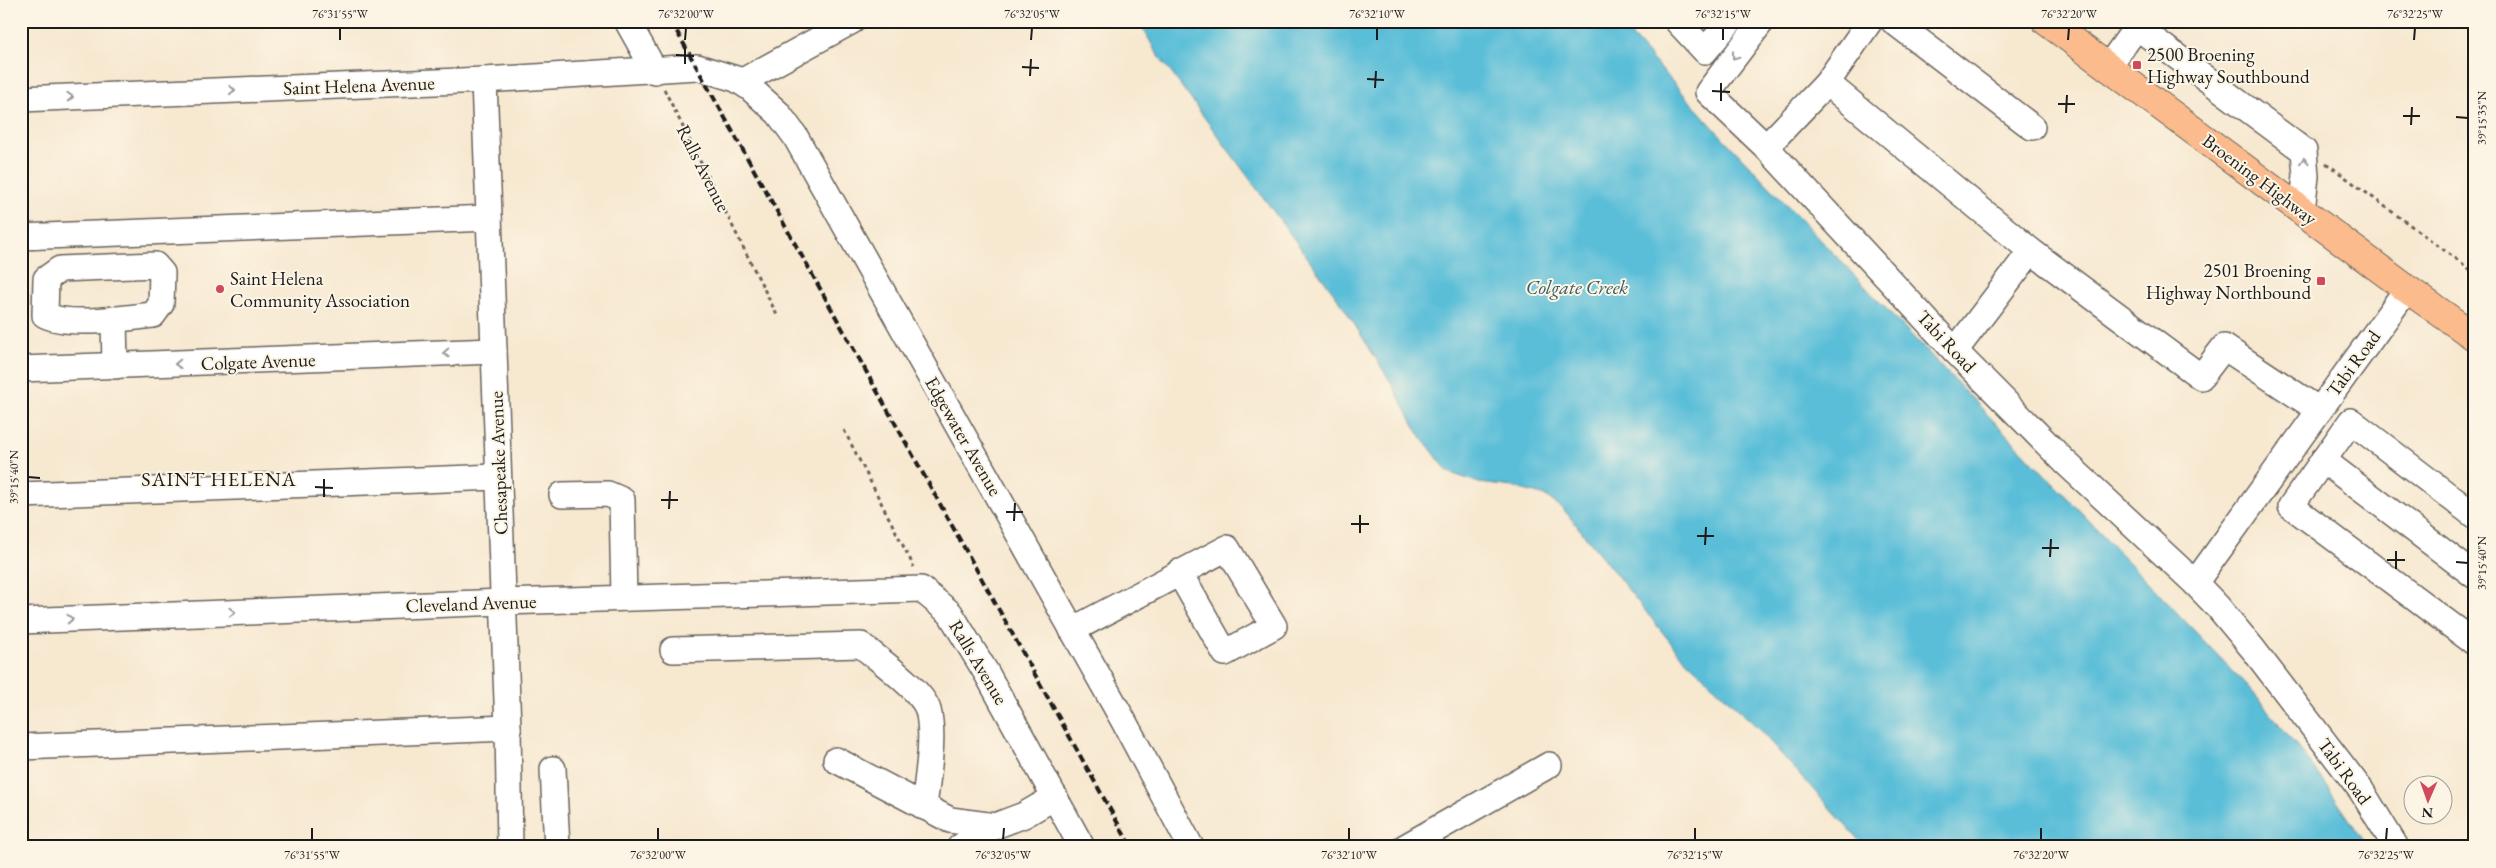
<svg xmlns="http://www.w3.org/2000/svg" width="2496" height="868" font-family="'EB Garamond',serif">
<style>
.water{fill:#5abed8;stroke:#3b6d7a}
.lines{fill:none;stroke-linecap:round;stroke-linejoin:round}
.minor-casing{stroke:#69635b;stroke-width:28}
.major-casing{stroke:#69635b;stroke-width:30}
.path{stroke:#69635b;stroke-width:3;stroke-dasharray:4 4;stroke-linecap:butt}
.minor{stroke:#fff;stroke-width:25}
.major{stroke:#fbbb8c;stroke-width:28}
.rail{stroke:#1c1c1c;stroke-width:4;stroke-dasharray:8 4;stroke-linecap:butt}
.oneway{stroke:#999}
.ticks{fill:none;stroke:#1c1c1c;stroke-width:2}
.poi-dot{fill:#d1495b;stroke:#fcf5e5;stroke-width:2}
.labels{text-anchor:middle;stroke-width:4;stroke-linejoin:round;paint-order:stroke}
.poi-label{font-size:19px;fill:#1c1c1c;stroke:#fcf5e5;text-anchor:start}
.street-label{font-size:19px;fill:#1c1c1c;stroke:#fcf5e5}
.water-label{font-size:20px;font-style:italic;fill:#355d67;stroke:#fcf5e5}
.neighbourhood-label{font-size:20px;letter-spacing:1px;fill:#1c1c1c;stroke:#fcf5e5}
.neatline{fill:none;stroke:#1c1c1c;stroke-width:2}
.ticks-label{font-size:12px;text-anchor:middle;fill:#1c1c1c}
</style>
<rect width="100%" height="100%" fill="#fcf5e5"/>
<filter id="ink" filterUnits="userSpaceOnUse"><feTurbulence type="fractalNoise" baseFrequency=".02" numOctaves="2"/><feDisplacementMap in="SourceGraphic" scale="10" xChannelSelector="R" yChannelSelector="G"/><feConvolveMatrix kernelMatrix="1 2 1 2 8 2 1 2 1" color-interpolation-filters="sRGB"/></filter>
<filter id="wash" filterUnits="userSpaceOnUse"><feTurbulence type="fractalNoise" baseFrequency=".0096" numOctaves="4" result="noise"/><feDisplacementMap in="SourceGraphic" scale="20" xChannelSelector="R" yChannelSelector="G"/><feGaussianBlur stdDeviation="1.12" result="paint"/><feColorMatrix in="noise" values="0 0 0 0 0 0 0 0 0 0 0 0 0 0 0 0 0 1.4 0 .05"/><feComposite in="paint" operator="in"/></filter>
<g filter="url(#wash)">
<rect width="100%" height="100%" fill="#f7e8d0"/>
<polygon class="water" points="1139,21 1618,21 1722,137 2251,690 2311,763 2368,847 1865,847 1756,726 1680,654 1565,511 1546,496 1513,487 1479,483 1448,472 1417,431 1392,384 1339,300 1156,52"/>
</g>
<g filter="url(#ink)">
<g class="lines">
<defs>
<g id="minor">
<polyline points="627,21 655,71"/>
<polyline points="1677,21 1705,51 1730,21"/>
<polyline points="1762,21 1708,92 1766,147 1955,351 2065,462 2195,583 2218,607 2253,649 2361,790 2396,847"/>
<polyline points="1893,21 2032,127"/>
<polyline points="2137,27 2304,151 2306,176 2302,210"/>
<polyline points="2108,67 2141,21"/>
<polyline points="484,80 508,728 510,847"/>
<polyline points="741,82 852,21"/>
<polyline points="1827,83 1870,21"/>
<polyline points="21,99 484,80 697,67 736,79 750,88 778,113 795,136 1122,718 1191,847"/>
<polyline points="1766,147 1827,83 2031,251 1955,351"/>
<polyline points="21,237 489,218"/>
<polyline points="2031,251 2201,377 2224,347 2319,410"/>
<path d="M155 265 162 273 161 304 153 315C125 318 70 327 45 315L46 279 60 269Z"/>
<polyline points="114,319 115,366"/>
<polyline points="21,369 494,351"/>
<polyline points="2323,460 2475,576"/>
<polyline points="21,495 498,477"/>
<polyline points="562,495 608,494 622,500 624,598"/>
<polyline points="2475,516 2351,421 2291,506 2475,643"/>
<polyline points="2195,583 2407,289"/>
<polyline points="21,621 503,602 921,589 950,613 987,674 1082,847"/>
<polyline points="1072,630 1227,548 1274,626 1225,653 1179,572"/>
<path d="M673 650 861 645C878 659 922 690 928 710 935 737 927 779 924 807"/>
<polyline points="21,747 508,728"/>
<polyline points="836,760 950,820 995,826 1024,815 1055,797"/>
<polyline points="553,769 557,847"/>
<polyline points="960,847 995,826"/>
<polyline points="1405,847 1549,765"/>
</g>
<polyline id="major" points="2046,21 2407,289 2475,337"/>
</defs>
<use href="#minor" class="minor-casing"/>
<use href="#major" class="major-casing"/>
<g class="path">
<polyline points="664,89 778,317"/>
<polyline points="2326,163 2475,273"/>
<polyline points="844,430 914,567"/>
</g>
<use href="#minor" class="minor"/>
<use href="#major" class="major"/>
<polyline class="rail" points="671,21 1131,847"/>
</g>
<defs><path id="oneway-chevron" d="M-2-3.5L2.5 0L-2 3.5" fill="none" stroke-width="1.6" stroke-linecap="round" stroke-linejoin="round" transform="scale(1.25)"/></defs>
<g class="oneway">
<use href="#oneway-chevron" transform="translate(1735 56) rotate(127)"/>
<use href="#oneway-chevron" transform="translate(232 90) rotate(-2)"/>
<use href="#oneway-chevron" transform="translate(70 97) rotate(-2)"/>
<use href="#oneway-chevron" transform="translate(2304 161) rotate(-94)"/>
<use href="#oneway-chevron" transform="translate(446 353) rotate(177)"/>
<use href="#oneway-chevron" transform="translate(178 364) rotate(178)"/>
<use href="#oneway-chevron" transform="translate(232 612) rotate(-2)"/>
<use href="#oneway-chevron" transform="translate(70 619) rotate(-2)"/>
</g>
</g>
<path class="ticks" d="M340 40V28M685 40 686 28M1031 40 1032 28M1377 40V28M1723 40V28M2068 40 2069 28M2414 40 2415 28M676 55 694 56M685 64V47M1022 67 1039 68M1030 76 1031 59M1367 79 1384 80M1375 88 1376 71M1712 91 1730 92M1721 101V83M2058 104H2075M2066 113 2067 95M2403 116H2420M2456 117 2468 118M2411 125 2412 107M28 477 40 478M315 487 333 488M324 497V479M661 500H678M669 509 670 491M1006 512H1023M1014 521 1015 503M1351 524H1369M1360 533V515M1697 536H1714M1705 545 1706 527M2042 548H2059M2050 557 2051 539M2387 560H2405M2456 562 2468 563M2396 569V551M312 840V828M658 840V828M1003 840 1004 828M1349 840V828M1695 840V828M2041 840V828M2386 840 2387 828"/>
<g class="poi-dot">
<rect x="2132" y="60" width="10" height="10" rx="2.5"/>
<rect x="2316" y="276" width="10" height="10" rx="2.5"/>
<circle cx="220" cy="289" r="5"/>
</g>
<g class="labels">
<g class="poi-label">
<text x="2147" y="61">2500 Broening<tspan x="2147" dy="22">Highway Southbound</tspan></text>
<text x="2311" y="277" text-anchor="end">2501 Broening<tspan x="2311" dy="22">Highway Northbound</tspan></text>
<text x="230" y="285">Saint Helena<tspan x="230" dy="22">Community Association</tspan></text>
</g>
<g class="street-label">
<text transform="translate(359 85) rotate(-2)" y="7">Saint Helena Avenue</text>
<text transform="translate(704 168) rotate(63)" y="7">Ralls Avenue</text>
<text transform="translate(2260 179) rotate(37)" y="7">Broening Highway</text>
<text transform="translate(1947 341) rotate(47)" y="7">Tabi Road</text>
<text transform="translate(258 361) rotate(-2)" y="7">Colgate Avenue</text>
<text transform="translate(2353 363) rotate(-54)" y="7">Tabi Road</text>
<text transform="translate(964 436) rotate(60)" y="7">Edgewater Avenue</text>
<text transform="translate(498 463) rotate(-92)" y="7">Chesapeake Avenue</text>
<text transform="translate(471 603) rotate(-2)" y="7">Cleveland Avenue</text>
<text transform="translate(979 662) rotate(59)" y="7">Ralls Avenue</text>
<text transform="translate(2345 771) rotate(54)" y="7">Tabi Road</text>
</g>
<g class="water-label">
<text x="1577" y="294">Colgate Creek</text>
</g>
<g class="neighbourhood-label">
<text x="219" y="486">SAINT HELENA</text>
</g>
</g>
<rect width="2496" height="868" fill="none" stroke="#fcf5e5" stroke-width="55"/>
<g transform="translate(2428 800) rotate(182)"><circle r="24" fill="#fcf5e5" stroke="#a29e95"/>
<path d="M0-4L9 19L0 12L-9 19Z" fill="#d1495b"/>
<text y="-8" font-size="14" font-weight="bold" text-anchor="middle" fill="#1c1c1c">N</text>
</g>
<rect x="28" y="28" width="2440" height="812" class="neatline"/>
<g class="ticks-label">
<text x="340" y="18">76°31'55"W</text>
<text x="686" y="18">76°32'00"W</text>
<text x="1032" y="18">76°32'05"W</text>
<text x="1377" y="18">76°32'10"W</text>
<text x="1723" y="18">76°32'15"W</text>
<text x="2069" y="18">76°32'20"W</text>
<text x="2415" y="18">76°32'25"W</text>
<text transform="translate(2482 118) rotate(-90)" y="4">39°15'35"N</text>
<text transform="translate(14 477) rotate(-90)" y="4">39°15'40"N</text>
<text transform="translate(2482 563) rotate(-90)" y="4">39°15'40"N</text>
<text x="312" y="859">76°31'55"W</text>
<text x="658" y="859">76°32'00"W</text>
<text x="1003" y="859">76°32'05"W</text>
<text x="1349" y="859">76°32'10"W</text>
<text x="1695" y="859">76°32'15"W</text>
<text x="2041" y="859">76°32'20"W</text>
<text x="2386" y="859">76°32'25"W</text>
</g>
</svg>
